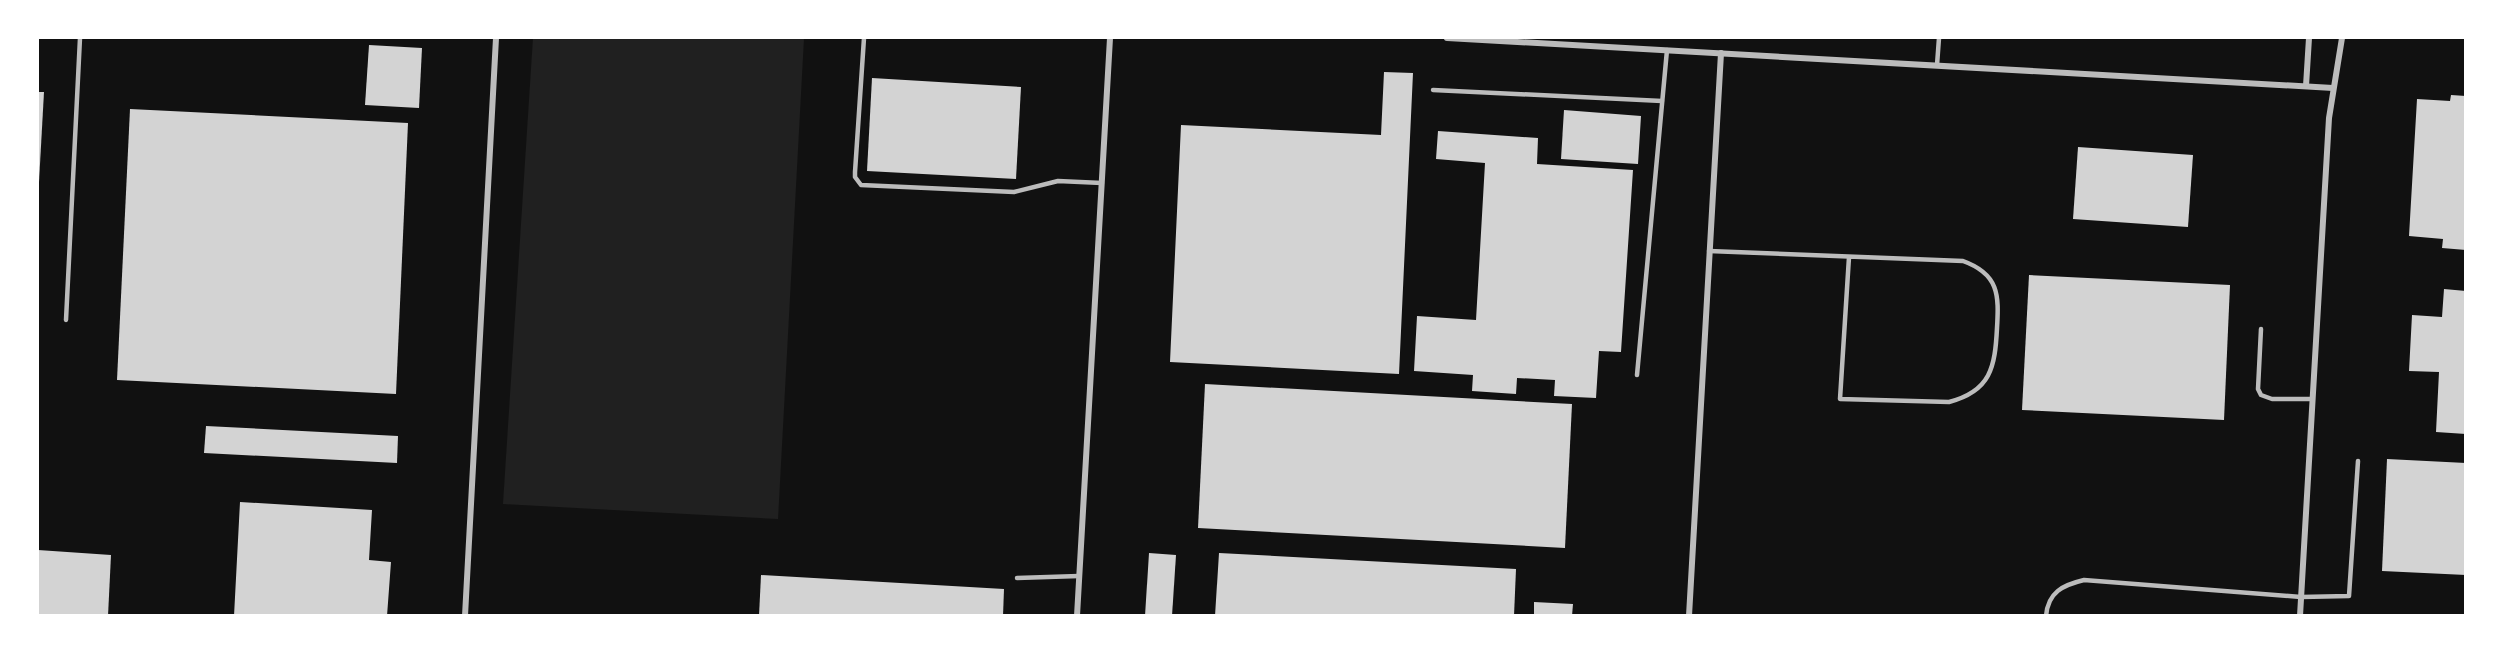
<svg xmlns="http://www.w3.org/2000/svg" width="2503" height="653" font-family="Cabin,sans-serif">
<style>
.green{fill:#202020}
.building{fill:#d3d3d3}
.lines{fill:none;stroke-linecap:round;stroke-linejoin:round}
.service{stroke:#bcbcbc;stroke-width:4.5}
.minor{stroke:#bcbcbc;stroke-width:6}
</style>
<rect width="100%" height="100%" fill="#111"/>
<polygon class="green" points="533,38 804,38 778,519 503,504"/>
<g class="building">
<polygon points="369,45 422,48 419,108 365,105"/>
<polygon points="1384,72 1413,73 1399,374 1170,362 1181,125 1381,135"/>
<polygon points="872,78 1021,87 1016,179 867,171"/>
<polygon points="38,92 44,92 39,182 38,182"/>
<polygon points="2451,95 2466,96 2466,250 2442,248 2443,239 2409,236 2417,99 2450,101"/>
<polygon points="130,109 408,123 396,394 117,380"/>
<polygon points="1564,110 1641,116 1638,164 1561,159"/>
<polygon points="1438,131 1538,138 1537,164 1633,170 1621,352 1599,351 1596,398 1554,396 1555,380 1517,378 1516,394 1472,391 1473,375 1414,371 1417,316 1476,320 1485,163 1436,159"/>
<polygon points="2078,147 2193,155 2188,227 2073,219"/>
<polygon points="2029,275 2230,285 2224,420 2022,410"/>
<polygon points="2444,289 2466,291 2466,434 2436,432 2439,372 2409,371 2412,315 2442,317"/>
<polygon points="1205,384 1572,404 1565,548 1198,528"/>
<polygon points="206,426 398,436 397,463 204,453"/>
<polygon points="2387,459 2466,463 2466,575 2382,571"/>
<polygon points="240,502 372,510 369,560 391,562 387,616 234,616"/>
<polygon points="38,550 111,555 108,616 38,615"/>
<polygon points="1149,553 1176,555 1172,616 1145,616"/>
<polygon points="1219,553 1516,569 1514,616 1215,616"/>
<polygon points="761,575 1004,589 1003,616 759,616"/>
<polygon points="1534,602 1573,604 1572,616 1534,616"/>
</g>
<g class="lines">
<g class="service">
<polyline points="864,38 855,172 855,177 861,185 1014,192 1058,181 1102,183"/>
<polyline points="1937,65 1939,38"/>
<polyline points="1433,90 1662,101"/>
<path d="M1709 251 1963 261C1999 274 1999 295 1997 328 1995 367 1991 391 1949 402L1840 399 1849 257"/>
<polyline points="66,320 80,38"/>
<polyline points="2261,329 2258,389 2261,395 2272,399 2311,399"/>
<polyline points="1637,375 1667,50"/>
<polyline points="1017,578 1079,576"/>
<path d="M2046 616C2048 592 2063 585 2084 580L2301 597 2349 596 2358 461"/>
</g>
<g class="minor">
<polyline points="1447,38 2333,88"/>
<polyline points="2306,86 2309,38"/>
<polyline points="465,616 496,38"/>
<polyline points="1077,616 1110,38"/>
<polyline points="1689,616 1721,53"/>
<polyline points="2300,616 2329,118 2342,38"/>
</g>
</g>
<rect width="2503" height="653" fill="none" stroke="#ffffff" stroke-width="78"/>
</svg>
